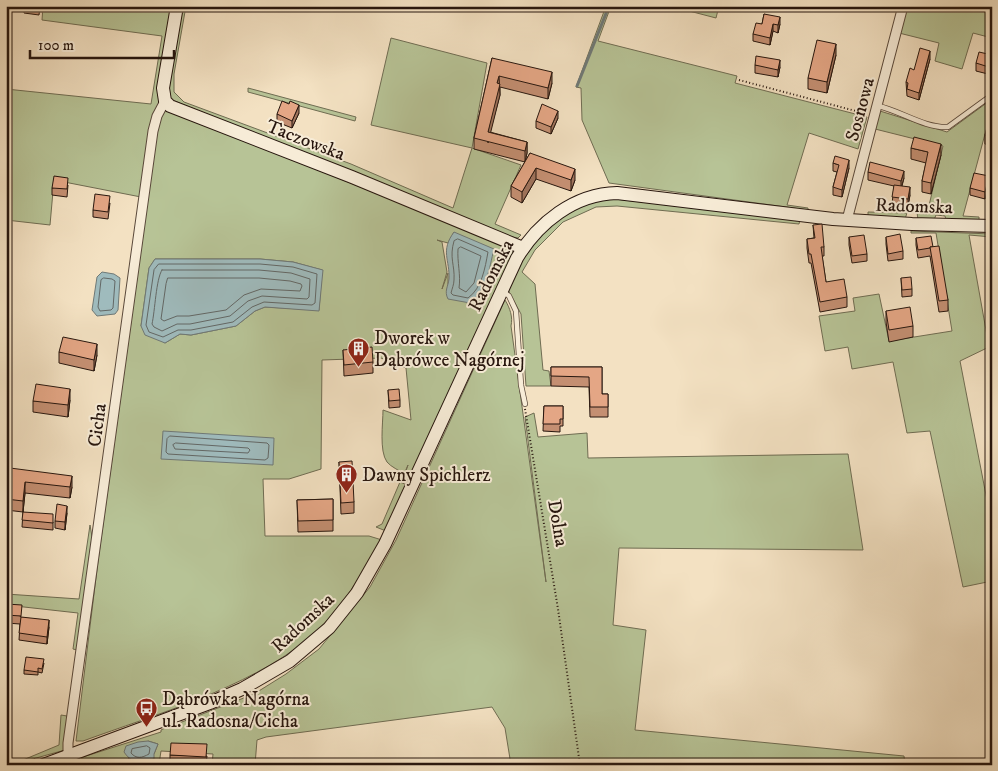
<svg xmlns="http://www.w3.org/2000/svg" width="998" height="771" font-family="'IM FELL DW Pica',serif">
<style>
.green{fill:#b7c396;stroke:#6f6c52;fill-rule:evenodd}
.water{fill:#9fbbbd;stroke:#6f7977}
.lines{fill:none;stroke-linecap:round;stroke-linejoin:round}
.shore{stroke:#636866;stroke-width:1}
.stream{stroke:#6f7977;stroke-width:3}
.lane-casing{stroke:#5a493b;stroke-width:6}
.street-casing{stroke:#5a493b;stroke-width:11}
.secondary-casing{stroke:#27160e;stroke-width:14}
.path{stroke:#27160e;stroke-width:2;stroke-dasharray:1 2.5;stroke-linecap:butt}
.lane{stroke:#f7ecd7;stroke-width:4.5}
.street{stroke:#f7ecd7;stroke-width:9}
.secondary{stroke:#f7ecd7;stroke-width:12}
.wall{fill:#c48f72;stroke:#27160e}
.shaded-wall{fill:#a0745d;stroke:#27160e}
.building{fill:#e4a685;stroke:#27160e}
.labels{text-anchor:middle;stroke-width:4;stroke-linejoin:round;paint-order:stroke}
.street-label{font-size:19px;fill:#27160e;stroke:#f7ecd7}
.poi-label{font-size:19px;fill:#27160e;stroke:#f7ecd7;text-anchor:start}
</style>
<rect width="100%" height="100%" fill="#f3e1c2"/>
<filter id="stains"><feTurbulence type="fractalNoise" baseFrequency=".004" numOctaves="4"/><feColorMatrix values="0 0 0 0 .2 0 0 0 0 .09 0 0 0 0 .02 0 0 0 .5 -.17"/></filter>
<radialGradient id="worn" r=".72"><stop offset=".6" stop-color="#630" stop-opacity="0"/><stop offset="1" stop-color="#630" stop-opacity=".3"/></radialGradient>
<g class="green">
<polygon points="43,6 173,6 160,100 152,120 141,197 54,180 50,225 6,220 6,89 151,104 162,36 42,20"/>
<polygon points="181,6 186,6 174,74 174,92 184,102 351,164 453,208 472,148 371,125 391,38 487,63 472,148 521,165 495,224 521,235 518,238 512,237 172,100 168,94"/>
<polygon points="606,6 611,6 598,41 737,76 735,83 867,117 858,149 809,133 787,205 808,208 808,210 609,183 582,120 581,88 576,87"/>
<polygon points="670,6 719,6 716,18"/>
<polygon points="907,6 992,6 992,38 973,33 962,69 935,61 939,43 899,33"/>
<polygon points="248,88 356,117 355,121 248,92"/>
<polygon points="992,99 992,108 963,216 979,217 979,221 946,220 945,216 936,215 934,220 918,219 917,213 927,214 943,146 875,129 858,195 854,212 852,212 880,111 947,132"/>
<path d="M166 110 197 121 511 248 513 253 512 259 413 472 406 471 408 465 404 474C399 470 391 467 387 462 379 451 383 423 383 410L411 420 406 368 381 358 322 360 321 469 289 479H263L265 536H369L382 540C361 576 339 613 307 640 245 689 157 714 83 741H76L98 561 157 133 162 112ZM454 232 448 298V273L442 289 447 272 442 242 437 240 448 243ZM155 259H260L293 262 322 270 319 310 265 307 255 311 236 326 191 335 180 334 165 343 141 326 149 268Z"/>
<path d="M615 199 800 220 799 224 617 206 596 207 563 222 535 250 522 272 535 284 543 370 549 371 551 386H526L521 314 507 288C524 252 548 221 584 204 593 200 605 200 615 199Z"/>
<polygon points="868,212 907,213 905,219 868,217"/>
<polygon points="911,231 992,234 992,237 969,235 989,347 960,361 992,526 992,581 963,587 930,431 907,433 893,362 852,369 848,347 825,351 819,316 855,311 853,298 879,294 889,341 952,331 936,233 911,233"/>
<path d="M505 300C510 308 513 317 511 326L546 582 525 417 534 413 538 437 587 433 588 458 848 454 863 550 619 548 613 625 646 630 635 730 904 756 905 765H511L505 728 492 707 266 737 257 740 255 765H212L213 754 161 751 159 764H146V761L154 754 158 744 148 741 128 758 135 762 80 761 83 757 161 732V730L167 727 174 725 254 694 286 674 319 649 370 587 396 540Z"/>
<polygon points="400,482 407,485 386,531 376,527 382,524"/>
<polygon points="90,525 92,537 77,650 73,649 78,613 6,605 6,594 79,599"/>
<polygon points="61,715 67,716 65,750 11,765 59,745"/>
</g>
<g class="water">
<path d="M454 232 494 249C489 269 487 290 470 303L448 299C444 291 448 287 449 279 450 260 440 251 454 232Z"/>
<polygon points="155,259 260,259 293,262 323,270 319,311 265,307 255,311 236,326 191,335 180,334 165,343 145,335 141,326 149,268"/>
<polygon points="102,272 114,274 120,278 118,310 115,314 97,316 92,310 97,277"/>
<polygon points="163,431 274,438 273,465 161,459"/>
<path d="M148 741 158 744 154 754V759L146 761V764C136 762 130 761 124 752L126 746 138 742Z"/>
</g>
<g class="lines">
<g class="shore">
<path d="M458 239 488 252C485 268 482 288 468 298L453 295 451 293C452 289 454 284 454 280 455 265 449 258 454 241Z"/>
<path d="M461 247 481 256 474 283 466 292 459 288C461 275 457 262 458 249Z"/>
<polygon points="159,264 260,264 293,267 317,274 315,303 312,305 264,302 252,307 233,322 191,330 178,330 163,337 149,332 146,325 154,270"/>
<path d="M162 270H259L291 273 310 279 309 297 307 299 262 296 248 301 230 316 190 324H177L162 331 154 327 152 324C155 311 156 279 162 270Z"/>
<polygon points="104,278 112,279 115,281 113,308 111,310 100,311 98,307 101,280"/>
<polygon points="168,278 259,278 290,281 301,284 302,286 300,291 261,289 244,295 226,310 189,316 177,316 164,321 161,319 166,284"/>
<polygon points="170,436 267,443 269,445 268,458 265,460 168,454 166,452 167,439"/>
<polygon points="176,443 248,448 250,450 248,453 175,449 173,445"/>
<path d="M147 746 150 748 149 754C142 758 136 759 131 753L132 749Z"/>
</g>
<polyline class="stream" points="577,86 609,6"/>
<defs>
<g id="lane">
<path d="M878 106C901 111 924 128 948 127L992 95"/>
<polyline points="503,291 509,296 516,311 521,385 525,404"/>
</g>
<g id="street">
<polyline points="847,220 903,6"/>
<polyline points="71,765 68,751 68,743 153,131 157,116 165,101"/>
</g>
<g id="secondary">
<polyline points="177,6 163,88 165,101 170,106 352,177 523,248"/>
<path d="M43 765 210 703 242 689 290 661 329 628 357 593 385 544 517 258C538 223 574 194 617 193L833 219 912 224 992 226"/>
</g>
</defs>
<use href="#lane" class="lane-casing"/>
<use href="#street" class="street-casing"/>
<use href="#secondary" class="secondary-casing"/>
<g class="path">
<polyline points="739,80 867,114"/>
<polyline points="525,409 558,609 580,765"/>
<polyline points="18,765 35,759"/>
</g>
<use href="#lane" class="lane"/>
<use href="#street" class="street"/>
<use href="#secondary" class="secondary"/>
</g>
<g class="wall">
<polygon points="24,6 40,6 39,15 24,13"/>
<polygon points="764,14 780,24 778,33 773,31 770,45 753,41 753,34 762,24"/>
<polygon points="836,55 827,93 808,89 808,78"/>
<polygon points="992,55 992,75 976,71 976,63"/>
<polygon points="492,58 552,83 548,99 500,87 500,95 490,132 527,142 527,153 525,162 474,149 474,138"/>
<polygon points="930,59 919,100 907,96 906,82"/>
<polygon points="755,65 780,67 778,77 755,73"/>
<polygon points="299,113 292,128 277,122 277,114"/>
<polygon points="558,118 551,134 536,128 536,121"/>
<polygon points="992,125 992,146 985,144 985,135"/>
<polygon points="911,148 941,155 931,194 922,192 922,181 926,163 911,159"/>
<polygon points="530,153 575,180 571,191 536,179 522,203 511,197 511,186"/>
<polygon points="833,163 849,168 842,197 833,195 833,187 837,172 833,171"/>
<polygon points="868,172 904,178 902,186 910,195 908,206 892,204 894,186 868,180"/>
<polygon points="989,184 985,199 970,195 970,188"/>
<polygon points="68,185 67,197 52,195 52,188"/>
<polygon points="110,203 108,219 93,217 93,210"/>
<polygon points="813,225 824,247 824,256 822,256 826,282 847,297 847,307 820,312 811,263 809,263 807,248 807,239 814,238"/>
<polygon points="849,237 867,254 867,261 852,263 849,245"/>
<polygon points="886,237 903,251 903,259 888,261 886,244"/>
<polygon points="916,238 933,247 948,300 948,311 939,312 930,256 918,258 916,245"/>
<polygon points="901,278 912,289 912,296 902,297"/>
<polygon points="886,311 913,326 913,337 889,342 886,322"/>
<polygon points="343,350 373,362 373,373 344,376"/>
<polygon points="59,352 97,355 94,371 59,363"/>
<polygon points="551,367 602,367 602,394 608,394 608,417 590,417 589,387 551,386"/>
<polygon points="388,390 400,400 400,407 389,408"/>
<polygon points="70,400 68,417 33,412 33,401"/>
<polygon points="544,406 563,406 563,426 560,426 560,432 543,431"/>
<polygon points="339,462 354,502 354,513 341,514"/>
<polygon points="10,468 72,487 70,498 25,493 23,512 53,522 53,530 22,527 23,512 6,510 6,495"/>
<polygon points="333,499 333,531 298,532 297,500"/>
<polygon points="67,513 65,530 55,528 55,521"/>
<polygon points="6,604 21,617 49,627 47,644 19,640 20,624 6,623"/>
<polygon points="6,642 11,650 10,658 6,658"/>
<polygon points="44,663 42,673 38,672 38,675 24,674 24,670"/>
<polygon points="170,755 207,756 206,765 170,765"/>
</g>
<g class="shaded-wall">
<polygon points="780,17 780,24 778,33 778,25"/>
<polygon points="773,24 773,31 770,45 770,38"/>
<polygon points="836,44 836,55 827,93 827,82"/>
<polygon points="930,51 930,59 919,100 919,93"/>
<polygon points="780,60 780,67 778,77 778,70"/>
<polygon points="552,72 552,83 548,99 548,88"/>
<polygon points="499,76 500,95 488,143 488,132 497,83"/>
<polygon points="299,105 299,113 292,128 292,121"/>
<polygon points="558,111 558,118 551,134 551,127"/>
<polygon points="527,142 527,153 525,162 525,151"/>
<polygon points="941,144 941,155 931,194 931,183"/>
<polygon points="849,160 849,168 842,197 842,190"/>
<polygon points="536,168 536,179 522,203 522,192"/>
<polygon points="575,169 575,180 571,191 571,180"/>
<polygon points="904,171 904,178 901,188 901,181"/>
<polygon points="989,176 989,184 985,199 985,192"/>
<polygon points="910,187 910,195 908,206 908,199"/>
<polygon points="97,344 97,355 94,371 94,360"/>
<polygon points="70,389 70,400 68,417 68,405"/>
<polygon points="72,476 72,487 70,498 70,487"/>
<polygon points="25,482 25,493 23,512 23,501"/>
<polygon points="67,506 67,513 65,530 65,522"/>
<polygon points="49,620 49,627 47,644 47,637"/>
</g>
<g class="building">
<polygon points="764,14 780,17 778,25 773,24 770,38 753,34 756,23 762,24"/>
<polygon points="817,40 836,44 827,82 808,78"/>
<polygon points="920,48 930,51 919,93 907,89 908,83 906,82 910,68 914,70"/>
<polygon points="979,52 992,55 992,68 976,63"/>
<polygon points="756,56 780,60 778,70 755,65"/>
<polygon points="492,58 552,72 548,88 499,76 497,83 500,84 488,132 527,142 525,151 474,138"/>
<polygon points="282,101 289,104 290,101 299,105 292,121 277,114"/>
<polygon points="542,104 558,111 551,127 536,121"/>
<polygon points="988,124 992,125 992,137 985,135"/>
<polygon points="914,137 941,144 931,183 922,181 928,152 911,148"/>
<polygon points="530,153 575,169 571,180 536,168 522,192 511,186"/>
<polygon points="835,156 849,160 842,190 833,187 839,165 833,163"/>
<polygon points="870,162 904,171 901,181 868,172"/>
<polygon points="974,173 989,176 985,192 970,188"/>
<polygon points="54,176 68,178 67,189 52,188"/>
<polygon points="894,185 910,187 908,199 892,197"/>
<polygon points="95,194 110,196 108,212 93,210"/>
<polygon points="822,224 824,247 821,247 826,282 844,279 847,297 820,302 811,254 809,254 807,239 815,238 813,225"/>
<polygon points="900,234 903,251 888,254 886,237"/>
<polygon points="864,235 867,254 852,256 849,237"/>
<polygon points="931,236 933,247 930,247 930,248 918,250 916,238"/>
<polygon points="939,246 948,300 939,301 930,247"/>
<polygon points="911,277 912,289 902,290 901,278"/>
<polygon points="910,307 913,326 889,330 886,311"/>
<polygon points="63,337 97,344 94,360 59,352"/>
<polygon points="372,347 373,362 344,365 343,350"/>
<polygon points="551,367 602,367 602,394 608,394 608,407 590,407 589,377 551,376"/>
<polygon points="36,384 70,389 68,405 33,401"/>
<polygon points="399,389 400,400 389,401 388,390"/>
<polygon points="544,406 563,406 563,419 560,419 560,424 543,424"/>
<polygon points="352,461 354,502 341,503 339,462"/>
<polygon points="10,468 72,476 70,487 25,482 23,501 6,499"/>
<polygon points="333,499 333,520 298,521 297,500"/>
<polygon points="57,504 67,506 65,522 55,521"/>
<polygon points="23,512 53,514 53,523 22,520"/>
<polygon points="6,604 22,605 21,616 6,615"/>
<polygon points="21,617 49,620 47,637 19,633"/>
<polygon points="6,642 11,643 10,651 6,650"/>
<polygon points="26,657 44,659 42,669 38,668 38,672 24,670"/>
<polygon points="171,743 207,744 206,757 170,755"/>
</g>
<defs>
<symbol id="building-pin" viewBox="-11 -11 22 30"><path d="M0 17L-7.5 6A9.5 9.5 0 1 1 7.5 6Z" fill="#8f2418" stroke="#f7ecd7"/><path d="M-4-6H4V6H1V3H-1V6H-4ZM-2.5-4.3h1.7v1.8h-1.7ZM.8-4.3h1.7v1.8H.8ZM-2.5-1h1.7V.8h-1.7ZM.8-1h1.7V.8H.8Z" fill="#fff"/></symbol>
<symbol id="bus-pin" viewBox="-11 -11 22 30"><path d="M0 17L-7.5 6A9.5 9.5 0 1 1 7.5 6Z" fill="#8f2418" stroke="#f7ecd7"/><path d="M-5-6H5V4H4V6H2V4H-2V6H-4V4H-5ZM-3.5-4V0h7V-4ZM-3.5 1.2v1.5H-2V1.2ZM2 1.2v1.5H3.5V1.2Z" fill="#fff"/></symbol>
</defs>
<g fill-rule="evenodd">
<use href="#building-pin" x="346" y="336" width="25" height="34"/>
<use href="#building-pin" x="334" y="462" width="25" height="34"/>
<use href="#bus-pin" x="134" y="696" width="25" height="34"/>
</g>
<g class="labels">
<g class="street-label">
<text transform="translate(859 109) rotate(-75)" y="7">Sosnowa</text>
<text transform="translate(306 139) rotate(21)" y="7">Taczowska</text>
<text transform="translate(914 205) rotate(2)" y="7">Radomska</text>
<text transform="translate(490 275) rotate(-63)" y="7">Radomska</text>
<text transform="translate(96 425) rotate(-82)" y="7">Cicha</text>
<text transform="translate(559 523) rotate(80)" y="7">Dolna</text>
<text transform="translate(302 622) rotate(-43)" y="7">Radomska</text>
</g>
<g class="poi-label">
<text x="374" y="344">Dworek w<tspan x="374" dy="22">Dąbrówce Nagórnej</tspan></text>
<text x="362" y="481">Dawny Spichlerz</text>
<text x="162" y="705">Dąbrówka Nagórna<tspan x="162" dy="22">ul. Radosna/Cicha</tspan></text>
</g>
</g>
<rect width="998" height="771" fill="none" stroke="#f3e1c2" stroke-width="25"/>
<rect x="8" y="8" width="983" height="756" fill="none" stroke="#27160e" stroke-width="2.5"/>
<rect x="12" y="12" width="973" height="746" fill="none" stroke="#27160e"/>
<path d="M30 50v8h144v-8" fill="none" stroke="#27160e" stroke-width="2.5"/>
<text x="38" y="50" font-size="15" fill="#27160e" stroke="#f7ecd7" stroke-width="4" paint-order="stroke">100 m</text>
<rect width="100%" height="100%" filter="url(#stains)"/>
<rect width="100%" height="100%" fill="url(#worn)"/>
</svg>
